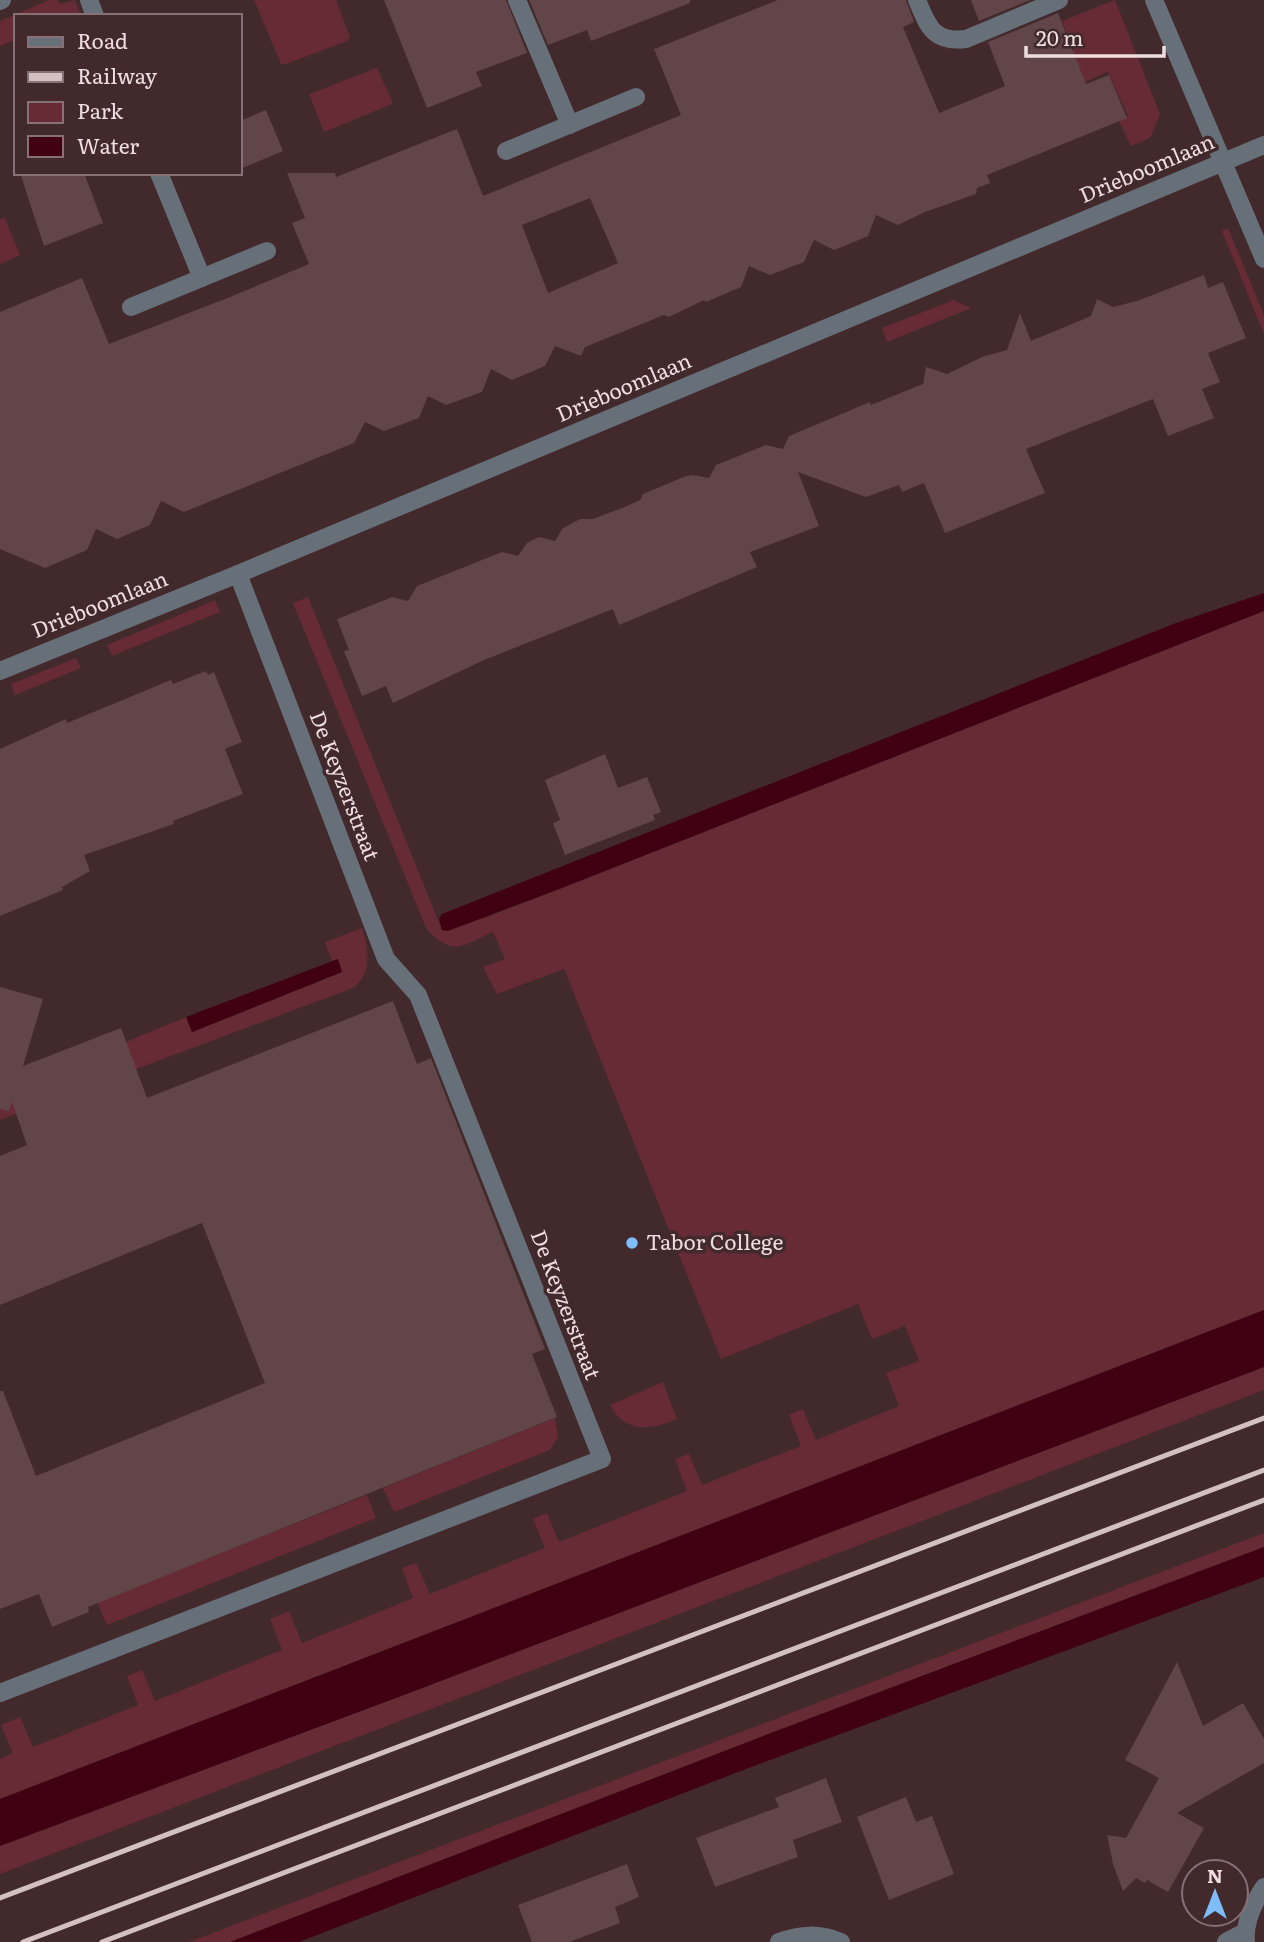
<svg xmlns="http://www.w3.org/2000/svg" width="1264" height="1942" font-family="Literata,serif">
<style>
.green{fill:#672b36}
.water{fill:#400012}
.building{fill:#614548;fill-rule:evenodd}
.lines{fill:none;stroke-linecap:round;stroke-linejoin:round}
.minor{stroke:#676f78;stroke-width:18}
.rail{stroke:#d3c1c2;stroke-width:5}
.poi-dot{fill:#7fbdfa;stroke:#42292c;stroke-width:2.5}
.labels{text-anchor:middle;stroke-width:7;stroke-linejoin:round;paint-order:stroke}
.street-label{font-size:21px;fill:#efdedf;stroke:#42292c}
.poi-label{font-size:21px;fill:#efdedf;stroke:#42292c;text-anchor:start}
</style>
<rect width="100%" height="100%" fill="#42292c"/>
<g class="green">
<polygon points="49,0 58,0 60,4 75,0 80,13 73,16 16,16 16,39 0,46 0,21"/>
<polygon points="254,0 336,0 350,37 347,41 286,64 281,64"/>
<polygon points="1115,0 1160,114 1150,138 1131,146 1119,121 1128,116 1108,72 1070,88 1057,57 1074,50 1062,21"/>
<polygon points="377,68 392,101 392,104 324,132 309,94"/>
<polygon points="5,218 20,255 0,264 0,219"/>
<polygon points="1228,228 1264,315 1264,334 1222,231"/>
<polygon points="954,300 971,308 887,342 882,328"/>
<path d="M308 597 442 930 487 917 562 888 1264 611V1310L0 1799V1759L13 1753 1 1725 20 1717 33 1747 138 1705 127 1676 142 1670 155 1701 282 1650 270 1619 289 1611 302 1643 413 1598 402 1568 416 1563 430 1594 545 1548 533 1519 547 1513 559 1542 687 1491 675 1459 689 1454 702 1485 801 1446 789 1415 803 1409 816 1440 899 1406 886 1373 919 1361 905 1326 872 1339 858 1304 721 1359 564 969 497 994 483 967 505 959 493 932C461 946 454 957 427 930L293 603Z"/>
<polygon points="215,600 220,612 112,656 107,645"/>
<polygon points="76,658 81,668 15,695 11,684"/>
<path d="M362 928C369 949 373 973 353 988L0 1120V1094L186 1017 193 1032 342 972 338 959 332 961 325 942Z"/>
<polygon points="1264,1367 1264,1390 0,1874 0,1846 404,1695"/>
<path d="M663 1382 677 1419C651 1430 625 1434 610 1405Z"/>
<polygon points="555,1418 558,1437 550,1450 394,1512 383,1488"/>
<polygon points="367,1495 376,1518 107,1625 97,1602"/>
<polygon points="1264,1533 1264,1547 771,1733 230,1942 189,1942"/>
</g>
<g class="water">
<polygon points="1264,593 1264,611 562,888 448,931 442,930 439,919 442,914 1176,623"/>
<polygon points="338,959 342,972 192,1032 186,1017"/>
<polygon points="1264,1310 1264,1367 404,1695 0,1846 0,1799"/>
<polygon points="1264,1547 1264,1577 738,1772 299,1942 230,1942 771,1733"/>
</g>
<g class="building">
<polygon points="384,0 506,0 527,53 476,72 482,86 427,108"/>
<polygon points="529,0 690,0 690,3 591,41 587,30 548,45"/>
<path d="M778 0H906L914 22 903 27 939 113 1005 86 988 42 1058 13 1086 84 1109 75 1127 118 987 175 990 183 977 188 976 194 925 212 898 225 876 215 868 236 842 247 834 250 814 240 804 262 770 275 749 266 741 287 706 302 704 300 669 317 664 315 585 347 581 356 555 346 545 366 512 380 491 369 482 392 446 405 428 396 419 418 384 431 365 422 354 443 184 512 161 501 150 525 117 539 96 529 87 550 45 568 0 549V312L82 278 109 344 230 297 309 264 292 223 305 218 287 173H335L336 177 457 129 483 196 681 115 654 49ZM590 198 618 263 548 293 522 225Z"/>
<polygon points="971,0 1030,0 979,21"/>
<polygon points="266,110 283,151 240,169 240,121"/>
<polygon points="20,173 84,173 103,223 44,246"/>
<polygon points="1204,275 1208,288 1223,282 1246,338 1208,353 1220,382 1202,389 1214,418 1168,436 1153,399 1026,449 1045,493 945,533 924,483 902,492 899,485 866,497 798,472 819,526 750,552 757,567 619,625 613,609 484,660 393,703 386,686 362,696 344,651 349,650 337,619 392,597 408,601 417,586 502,552 518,556 527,543 539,537 555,541 563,528 580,519 593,519 627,506 640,500 643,494 686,476 693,475 709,478 716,465 766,445 783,449 789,436 870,402 871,405 923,384 926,367 947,374 982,357 1007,350 1020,313 1031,341 1091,316 1097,299 1113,307 1137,301"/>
<polygon points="206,671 208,675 214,672 242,742 225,749 243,794 173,821 174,824 84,855 90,871 62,887 63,890 0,916 0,749 66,719 67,723 171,680 173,684"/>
<polygon points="605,754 618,788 647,777 661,812 653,815 655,820 565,855 553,823 560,820 545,780"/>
<polygon points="0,987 43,999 23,1066 121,1028 147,1098 393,1001 417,1064 431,1058 545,1349 532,1354 557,1417 88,1607 89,1612 52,1627 39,1594 0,1609 0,1391 3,1391 36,1476 265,1383 202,1223 0,1305 0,1156 27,1145 12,1102 9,1111 0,1109"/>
<polygon points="1177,1662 1203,1726 1243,1703 1264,1739 1264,1763 1177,1813 1204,1828 1168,1892 1147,1880 1145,1883 1136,1878 1123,1891 1113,1864 1107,1835 1126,1838 1159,1778 1125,1760"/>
<polygon points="826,1778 842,1822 793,1840 798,1857 715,1887 696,1838 779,1807 775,1798"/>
<polygon points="906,1797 916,1822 932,1816 954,1874 889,1900 857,1817"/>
<polygon points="627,1864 639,1897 615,1907 620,1923 569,1942 532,1942 518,1905"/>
</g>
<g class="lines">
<g class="minor">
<polyline points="89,0 95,16"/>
<polyline points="517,0 570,125"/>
<path d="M917 0C928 26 933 43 966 39L1059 0"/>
<polyline points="1154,0 1264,259"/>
<polyline points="0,1 2,0"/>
<polyline points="506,151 636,97"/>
<polyline points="159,173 202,278"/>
<polyline points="131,307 267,251"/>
<polyline points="0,671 238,574 1264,145"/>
<polyline points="0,1693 602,1459 418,995 386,959 238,574"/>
<path d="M779 1942C801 1934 819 1933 841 1942"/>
<polyline points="1226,1942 1245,1932"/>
<path d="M1246 1942C1244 1923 1254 1902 1264 1887"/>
</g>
<g class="rail">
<polyline points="0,1898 1264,1418"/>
<polyline points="23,1942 1264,1470"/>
<polyline points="102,1942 1264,1500"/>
</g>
</g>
<circle class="poi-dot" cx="632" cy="1243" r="7"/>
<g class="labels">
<g class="street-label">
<text transform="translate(1147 169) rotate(-23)" y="7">Drieboomlaan</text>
<text transform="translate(624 388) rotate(-23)" y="7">Drieboomlaan</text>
<text transform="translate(100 605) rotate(-22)" y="7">Drieboomlaan</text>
<text transform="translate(344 786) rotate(69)" y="7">De Keyzerstraat</text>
<text transform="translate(565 1305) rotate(69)" y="7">De Keyzerstraat</text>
</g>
<g class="poi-label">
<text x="646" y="1250">Tabor College</text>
</g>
</g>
<rect x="14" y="14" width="228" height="161" fill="#42292c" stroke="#877174" stroke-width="2"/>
<rect x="28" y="37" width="35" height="10" fill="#676f78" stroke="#877174" stroke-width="2"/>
<text x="77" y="49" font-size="21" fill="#efdedf">Road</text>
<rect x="28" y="72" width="35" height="10" fill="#d3c1c2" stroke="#877174" stroke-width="2"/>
<text x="77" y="84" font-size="21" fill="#efdedf">Railway</text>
<rect x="28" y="102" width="35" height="21" fill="#672b36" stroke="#877174" stroke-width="2"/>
<text x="77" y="119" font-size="21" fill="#efdedf">Park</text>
<rect x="28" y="136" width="35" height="21" fill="#400012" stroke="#877174" stroke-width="2"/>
<text x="77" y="154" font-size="21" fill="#efdedf">Water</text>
<g transform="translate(1215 1893)"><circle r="33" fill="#42292c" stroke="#877174" stroke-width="2"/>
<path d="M0-5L12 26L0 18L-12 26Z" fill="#7fbdfa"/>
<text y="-10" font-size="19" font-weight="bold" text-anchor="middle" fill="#efdedf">N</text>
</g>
<path d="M1026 46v10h138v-10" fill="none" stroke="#efdedf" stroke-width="3.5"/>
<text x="1036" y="46" font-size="21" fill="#efdedf" stroke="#42292c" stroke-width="5" paint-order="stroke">20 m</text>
</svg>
